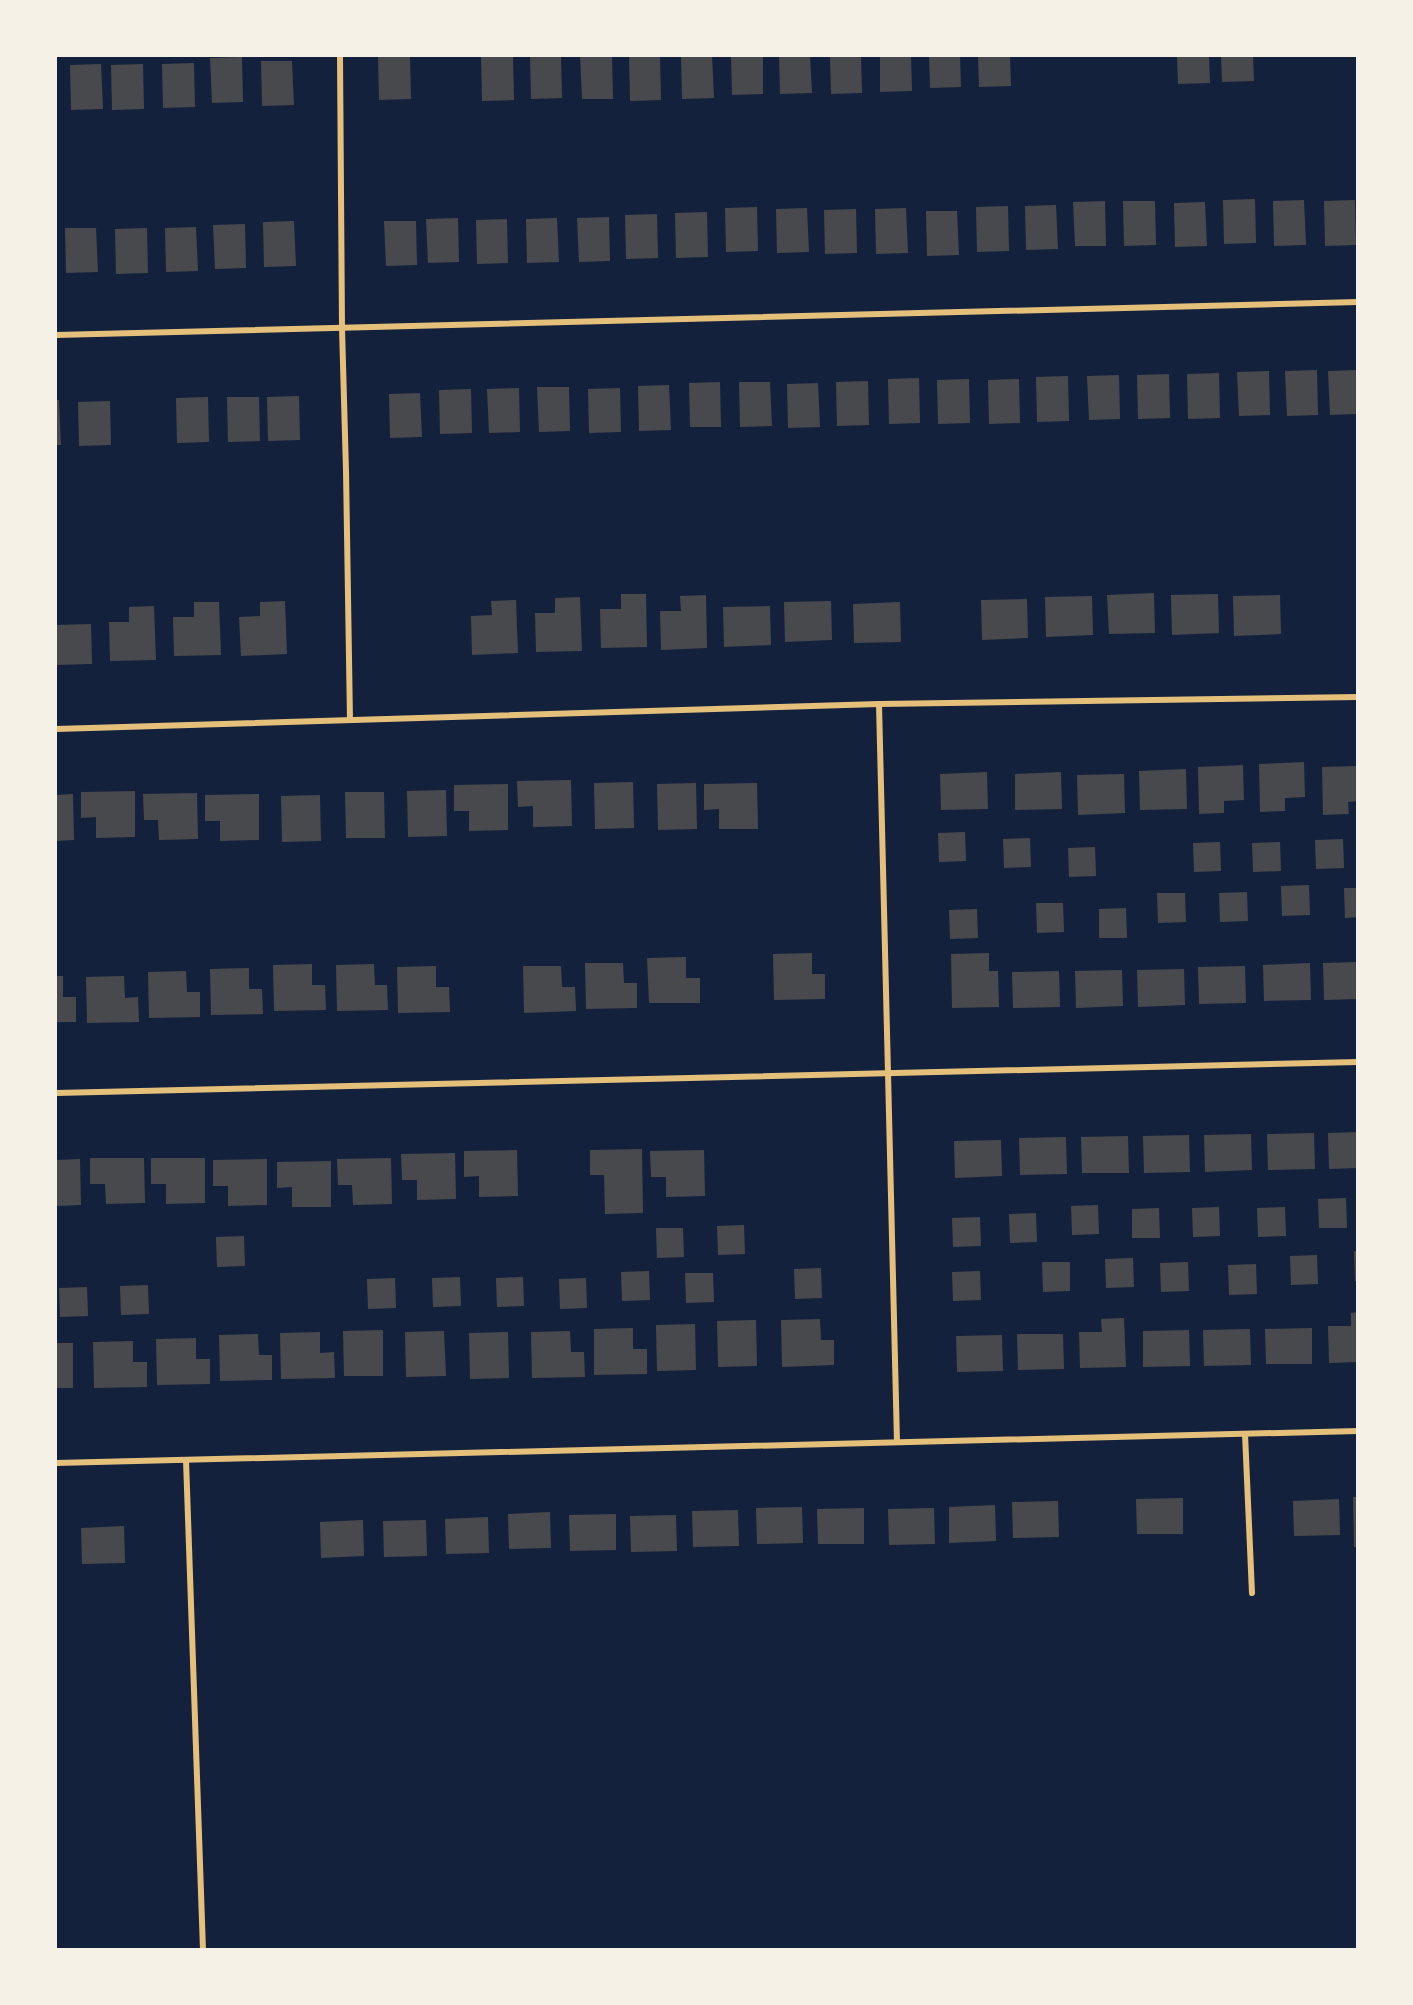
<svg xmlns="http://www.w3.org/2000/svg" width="1413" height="2005" font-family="'Public Sans',sans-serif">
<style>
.building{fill:#48494c}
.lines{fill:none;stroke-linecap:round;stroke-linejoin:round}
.minor{stroke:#e5c07b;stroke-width:6}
</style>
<rect width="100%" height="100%" fill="#14213d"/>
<g class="building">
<polygon points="378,56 410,56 411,99 379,100"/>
<polygon points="481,56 513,56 514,100 482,101"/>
<polygon points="530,56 561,56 562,98 531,99"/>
<polygon points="580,56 612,56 613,99 582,99"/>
<polygon points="629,56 660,56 661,100 630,101"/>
<polygon points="681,56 712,56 714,98 682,99"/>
<polygon points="731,56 763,56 763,94 732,95"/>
<polygon points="779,56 810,56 812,93 780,94"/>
<polygon points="830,56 861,56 862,93 831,94"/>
<polygon points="880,56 911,56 912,91 880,92"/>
<polygon points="929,56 960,56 961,87 930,88"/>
<polygon points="978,56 1010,56 1011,86 979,87"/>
<polygon points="1177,56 1209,56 1210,83 1178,84"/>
<polygon points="1221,56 1253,56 1254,81 1222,82"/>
<polygon points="242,57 243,102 212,103 210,58"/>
<polygon points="261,61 292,61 294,105 262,106"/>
<polygon points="194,63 195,107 163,108 162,64"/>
<polygon points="101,64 103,109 71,110 70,65"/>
<polygon points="143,64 144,109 112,110 111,65"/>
<polygon points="1255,199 1256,243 1224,244 1223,200"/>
<polygon points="1304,200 1306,245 1274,246 1273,201"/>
<polygon points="1355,200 1356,245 1325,246 1324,201"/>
<polygon points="1105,201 1106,246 1075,246 1073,202"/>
<polygon points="1123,201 1155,201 1156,245 1124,246"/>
<polygon points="1205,202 1207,246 1175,247 1174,203"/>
<polygon points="1056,205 1058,249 1026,250 1025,206"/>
<polygon points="1008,206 1009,251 977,252 976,207"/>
<polygon points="757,207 758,251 726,252 725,208"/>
<polygon points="807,208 809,252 777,253 776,209"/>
<polygon points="906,208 908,253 876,254 875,209"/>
<polygon points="856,209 857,253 825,254 824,210"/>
<polygon points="926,211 957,211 959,255 927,256"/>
<polygon points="707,212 708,257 676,258 675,213"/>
<polygon points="657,214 658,258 626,259 625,215"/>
<polygon points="609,217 610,261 579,262 577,218"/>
<polygon points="458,218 459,262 428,263 426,219"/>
<polygon points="557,218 559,262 527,263 526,219"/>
<polygon points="507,219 508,263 477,264 476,220"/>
<polygon points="294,221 296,266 264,267 263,222"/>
<polygon points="384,221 416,221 417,265 386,266"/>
<polygon points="245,224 246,268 215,269 213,225"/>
<polygon points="196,227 198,271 166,272 165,228"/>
<polygon points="65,228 96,228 98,272 66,273"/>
<polygon points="147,228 148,273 116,274 115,229"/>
<polygon points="1317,370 1318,415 1287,416 1285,371"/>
<polygon points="1358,370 1358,414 1330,415 1328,371"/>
<polygon points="1269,371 1270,415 1239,416 1237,372"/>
<polygon points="1219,373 1220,418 1188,419 1187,374"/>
<polygon points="1169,374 1170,418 1138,419 1137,375"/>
<polygon points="1119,375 1120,419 1089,420 1087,376"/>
<polygon points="1068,376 1069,421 1037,422 1036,377"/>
<polygon points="919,378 920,423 889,424 888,379"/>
<polygon points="969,379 970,423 938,424 937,380"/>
<polygon points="1019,379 1020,423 989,424 988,380"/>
<polygon points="868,381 869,425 837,426 836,382"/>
<polygon points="720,382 721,427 690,427 689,383"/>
<polygon points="739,382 770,382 772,426 740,427"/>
<polygon points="818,383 820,427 788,428 787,384"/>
<polygon points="669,385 671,430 639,431 638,386"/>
<polygon points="537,387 569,387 570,431 539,432"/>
<polygon points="519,388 520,432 489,433 487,389"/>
<polygon points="620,388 621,432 589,433 588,389"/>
<polygon points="471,389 472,433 440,434 439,390"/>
<polygon points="420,393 422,437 390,438 389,394"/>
<polygon points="299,396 300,440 268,441 267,397"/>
<polygon points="208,397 209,442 177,443 176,398"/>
<polygon points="227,397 259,397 260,441 228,442"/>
<polygon points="56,400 59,400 61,445 56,445"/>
<polygon points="110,401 111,445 79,446 78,402"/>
<polygon points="1154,593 1155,633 1109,634 1107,595"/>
<polygon points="621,594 646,594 647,647 601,648 600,609 621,609"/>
<polygon points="1218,594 1219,633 1172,635 1171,595"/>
<polygon points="706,595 707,648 661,650 660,611 681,611 680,596"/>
<polygon points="1280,595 1281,634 1234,636 1233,596"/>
<polygon points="1092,596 1093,635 1046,637 1045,597"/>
<polygon points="580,597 582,651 536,652 535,613 555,613 555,598"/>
<polygon points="1027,599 1028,638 982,640 981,600"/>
<polygon points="516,600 518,653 472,655 471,616 492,615 491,601"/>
<polygon points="285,601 287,654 241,656 239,617 260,616 260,602"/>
<polygon points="831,601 832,640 785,642 784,602"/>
<polygon points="194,602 219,602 221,655 174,656 173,617 194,617"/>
<polygon points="900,602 901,642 854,643 853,604"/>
<polygon points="154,606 156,660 110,661 109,622 129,622 129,607"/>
<polygon points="770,606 771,645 724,647 723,607"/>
<polygon points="91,624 92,664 56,665 56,625"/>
<polygon points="1304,762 1305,797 1285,798 1285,811 1260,812 1259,764"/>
<polygon points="1243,765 1244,800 1224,801 1224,813 1199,814 1198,767"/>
<polygon points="1358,766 1358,801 1348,802 1349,814 1323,815 1322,767"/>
<polygon points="1186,769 1187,809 1140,810 1139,771"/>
<polygon points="987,772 988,809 941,810 940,774"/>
<polygon points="1061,772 1062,809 1015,810 1015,774"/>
<polygon points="1124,774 1125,813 1078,815 1077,775"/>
<polygon points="571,780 572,826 533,827 533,806 518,807 517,781"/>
<polygon points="633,782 634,828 595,829 594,783"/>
<polygon points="696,783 697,829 658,830 657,784"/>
<polygon points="757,783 758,829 719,829 719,809 704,810 704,784"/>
<polygon points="508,784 508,830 469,831 469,811 454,811 454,785"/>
<polygon points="446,790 447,836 408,837 407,791"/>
<polygon points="135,791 135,837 96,838 96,817 81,818 81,792"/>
<polygon points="345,792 384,792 385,838 346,838"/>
<polygon points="197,793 198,839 159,840 158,820 144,820 143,794"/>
<polygon points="73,794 74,840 56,841 56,795"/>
<polygon points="259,794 259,840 220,841 220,821 205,821 205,795"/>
<polygon points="320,795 321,841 282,842 281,796"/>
<polygon points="965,832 966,861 939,862 938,833"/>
<polygon points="1030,838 1031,867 1004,868 1003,839"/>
<polygon points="1343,839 1344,868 1316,869 1315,840"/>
<polygon points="1220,842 1221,871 1194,872 1193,843"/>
<polygon points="1280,842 1281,871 1253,872 1252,843"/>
<polygon points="1095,847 1096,876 1069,877 1068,848"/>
<polygon points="1309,885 1310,915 1282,916 1281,886"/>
<polygon points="1344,888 1358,888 1358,917 1345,918"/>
<polygon points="1247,892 1248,921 1220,922 1219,893"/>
<polygon points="1157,893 1185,893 1186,922 1158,923"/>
<polygon points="1036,903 1063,903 1064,932 1037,933"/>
<polygon points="1126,908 1127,938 1099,938 1099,909"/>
<polygon points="977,909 978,938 950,939 949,910"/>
<polygon points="812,953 812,974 825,974 825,999 774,1000 773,954"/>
<polygon points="989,953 989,971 998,971 999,1007 952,1008 951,954"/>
<polygon points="686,957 686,978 700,978 700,1003 649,1003 647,958"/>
<polygon points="1358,962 1358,999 1324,1000 1323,963"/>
<polygon points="585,963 623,963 624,983 637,983 637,1008 586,1009"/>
<polygon points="1310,963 1311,1000 1264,1001 1263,965"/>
<polygon points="312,964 312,985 325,985 326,1010 274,1011 273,965"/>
<polygon points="374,964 375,985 387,985 388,1010 337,1011 336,965"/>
<polygon points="436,966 436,987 449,987 450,1012 398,1013 397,967"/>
<polygon points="523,966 561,966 562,987 575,987 576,1011 524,1013"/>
<polygon points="1245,966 1246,1003 1199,1004 1198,967"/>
<polygon points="249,968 249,989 262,989 263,1014 211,1015 210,969"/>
<polygon points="1184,969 1185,1005 1138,1007 1137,970"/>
<polygon points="1122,970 1123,1006 1076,1008 1075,971"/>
<polygon points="186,971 187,992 200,992 200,1017 149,1018 148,972"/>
<polygon points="1059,971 1060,1007 1013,1008 1012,972"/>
<polygon points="56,976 63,976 63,997 76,997 76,1022 56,1022"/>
<polygon points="124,976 125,998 138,997 139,1022 87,1023 86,977"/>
<polygon points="1358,1132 1358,1168 1329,1169 1328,1133"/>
<polygon points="1314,1133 1315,1169 1268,1170 1267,1134"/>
<polygon points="1251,1134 1252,1170 1205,1172 1204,1135"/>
<polygon points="1189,1135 1190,1172 1144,1173 1143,1136"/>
<polygon points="1128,1136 1129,1173 1082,1173 1081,1137"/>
<polygon points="1066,1137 1067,1174 1020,1175 1019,1138"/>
<polygon points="1001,1140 1002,1176 955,1178 954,1141"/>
<polygon points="642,1149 643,1213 605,1214 604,1175 590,1175 590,1150"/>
<polygon points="517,1150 518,1196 479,1197 479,1176 464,1177 464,1151"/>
<polygon points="704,1150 705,1196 666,1197 666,1177 651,1177 650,1151"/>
<polygon points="455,1153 456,1199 417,1200 417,1180 402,1180 401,1154"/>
<polygon points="90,1158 144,1158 145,1203 106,1204 105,1184 90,1184"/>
<polygon points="151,1158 205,1158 205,1203 166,1204 166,1184 151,1184"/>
<polygon points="391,1158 392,1204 353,1205 352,1185 338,1185 337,1159"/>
<polygon points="80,1159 81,1205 56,1206 56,1160"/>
<polygon points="267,1159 267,1205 228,1206 228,1186 213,1186 213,1160"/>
<polygon points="331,1161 331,1207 292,1207 292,1187 277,1188 277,1162"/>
<polygon points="1346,1198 1347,1228 1319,1228 1318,1199"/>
<polygon points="1098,1205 1099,1234 1072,1235 1071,1206"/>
<polygon points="1219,1207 1220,1236 1193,1237 1192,1208"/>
<polygon points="1285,1207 1286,1236 1258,1237 1257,1208"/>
<polygon points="1159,1208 1160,1238 1132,1238 1132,1209"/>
<polygon points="1036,1213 1037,1242 1010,1243 1009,1214"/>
<polygon points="980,1217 981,1246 953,1247 952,1218"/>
<polygon points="744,1225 745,1254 718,1255 717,1226"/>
<polygon points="656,1228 683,1228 684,1257 657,1258"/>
<polygon points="244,1236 245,1266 217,1267 216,1237"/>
<polygon points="1354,1251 1358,1251 1358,1281 1355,1281"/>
<polygon points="1317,1255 1318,1284 1291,1285 1290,1256"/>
<polygon points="1133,1258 1134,1287 1106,1288 1105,1259"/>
<polygon points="1042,1262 1070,1262 1070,1291 1043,1292"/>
<polygon points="1188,1262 1189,1291 1161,1292 1160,1263"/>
<polygon points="1256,1264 1257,1294 1229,1295 1228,1265"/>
<polygon points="821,1268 822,1298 795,1299 794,1269"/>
<polygon points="649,1271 650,1300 622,1301 621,1272"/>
<polygon points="980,1271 981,1300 953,1301 952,1272"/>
<polygon points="685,1273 713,1273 714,1302 686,1303"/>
<polygon points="460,1277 461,1306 433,1307 432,1278"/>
<polygon points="523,1277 524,1306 497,1307 496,1278"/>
<polygon points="395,1278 396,1308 368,1309 367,1279"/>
<polygon points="586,1278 587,1308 560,1309 559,1279"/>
<polygon points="148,1285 149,1314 121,1315 120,1286"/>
<polygon points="87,1287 88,1316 60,1317 59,1288"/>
<polygon points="1358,1312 1358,1362 1329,1363 1328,1326 1351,1326 1351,1313"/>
<polygon points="1124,1318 1126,1367 1080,1368 1079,1332 1102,1332 1101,1319"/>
<polygon points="820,1319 821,1340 834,1340 834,1365 782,1367 781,1320"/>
<polygon points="756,1320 757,1366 718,1367 717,1321"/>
<polygon points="695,1324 696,1370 657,1371 656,1325"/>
<polygon points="633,1328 633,1349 647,1349 647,1374 594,1375 594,1329"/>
<polygon points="1312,1328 1312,1364 1266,1364 1265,1329"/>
<polygon points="1250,1329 1251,1365 1204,1366 1203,1330"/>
<polygon points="383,1330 383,1376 344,1376 343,1331"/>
<polygon points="1189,1330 1190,1366 1143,1367 1143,1331"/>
<polygon points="444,1331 446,1376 406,1377 405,1332"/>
<polygon points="570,1331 571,1352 584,1352 585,1377 532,1378 531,1332"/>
<polygon points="320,1332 320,1353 334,1352 335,1378 281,1379 280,1333"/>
<polygon points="508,1332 509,1378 470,1379 469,1333"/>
<polygon points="258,1334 259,1355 272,1355 272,1380 220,1381 219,1335"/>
<polygon points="1017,1334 1063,1334 1064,1369 1018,1370"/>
<polygon points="1002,1335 1003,1371 957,1372 956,1336"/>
<polygon points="196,1338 196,1359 210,1359 210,1384 157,1385 156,1339"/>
<polygon points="133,1341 133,1362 147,1362 147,1387 94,1388 93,1342"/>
<rect x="56" y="1343" width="17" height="45"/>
<polygon points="1353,1497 1358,1497 1358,1547 1354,1547"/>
<polygon points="1183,1498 1183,1534 1137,1534 1136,1499"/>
<polygon points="1339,1499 1340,1535 1294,1536 1293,1501"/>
<polygon points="1058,1501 1059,1537 1013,1538 1012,1502"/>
<polygon points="995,1505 996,1541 949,1543 949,1507"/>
<polygon points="802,1507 803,1543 757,1544 756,1508"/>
<polygon points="864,1508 864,1544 818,1544 817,1509"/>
<polygon points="934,1508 935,1544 889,1545 888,1509"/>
<polygon points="738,1510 739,1546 693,1547 692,1511"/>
<polygon points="550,1512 551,1548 509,1549 508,1514"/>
<polygon points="616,1514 616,1550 570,1551 569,1515"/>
<polygon points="676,1515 677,1551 631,1552 630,1516"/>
<polygon points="488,1517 489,1553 446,1554 445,1519"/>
<polygon points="363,1520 364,1556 321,1558 320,1522"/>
<polygon points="426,1520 427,1556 384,1557 383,1521"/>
<polygon points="124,1526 125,1563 82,1564 81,1528"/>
</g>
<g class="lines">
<g class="minor">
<polyline points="340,56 342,328 346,471 350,720"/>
<polyline points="56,335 1358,302"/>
<polyline points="879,704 897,1442"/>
<polyline points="56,729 879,704 1358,697"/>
<polyline points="56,1093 1358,1062"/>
<polyline points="1245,1434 1252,1593"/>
<polyline points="186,1460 203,1950"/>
<polyline points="56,1463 1358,1431"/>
</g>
</g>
<rect width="1413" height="2005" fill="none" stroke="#f6f1e7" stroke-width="114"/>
</svg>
